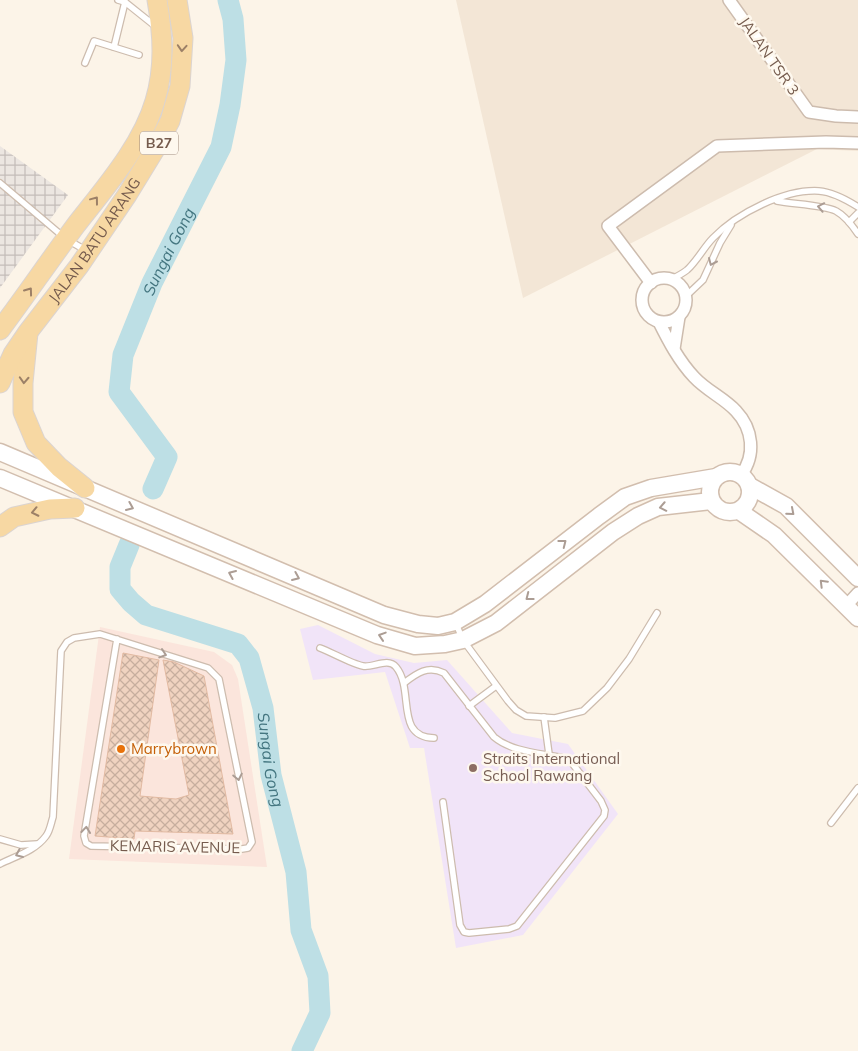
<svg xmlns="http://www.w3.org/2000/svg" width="858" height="1051" font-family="Mulish,sans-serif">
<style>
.residential{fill:#f3e6d6}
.commercial{fill:#fbe5dc}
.industrial{fill:url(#industrial-grid)}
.education{fill:#f1e4f8}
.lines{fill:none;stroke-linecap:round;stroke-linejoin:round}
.river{stroke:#bddfe5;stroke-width:21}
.building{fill:url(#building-cross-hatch);stroke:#e2baa2}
.lane-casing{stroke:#cdbcae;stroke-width:8}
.street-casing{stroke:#cdbcae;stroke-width:14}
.secondary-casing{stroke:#d2beae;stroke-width:19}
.primary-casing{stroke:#dbd4d1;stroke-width:21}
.lane{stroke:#fff;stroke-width:5.5}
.street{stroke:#fff;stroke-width:11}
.secondary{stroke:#fff;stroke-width:16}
.primary{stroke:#f7d8a3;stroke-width:19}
.oneway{stroke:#9c8067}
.oneway2{stroke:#ac9d94}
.food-dot{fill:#e8710a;stroke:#fef8ee;stroke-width:2}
.education-dot{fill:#8d6e63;stroke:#fef8ee;stroke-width:2}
.labels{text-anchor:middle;stroke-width:5;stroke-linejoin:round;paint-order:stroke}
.shield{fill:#fef8ee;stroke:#9e8a7d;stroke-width:1}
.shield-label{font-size:14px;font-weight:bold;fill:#755b4d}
.street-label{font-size:15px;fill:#755b4d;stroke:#fef8ee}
.food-label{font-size:15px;fill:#c56008;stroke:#fef8ee;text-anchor:start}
.education-label{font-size:15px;fill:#785e54;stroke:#fef8ee;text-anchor:start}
.water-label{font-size:16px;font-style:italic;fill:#447680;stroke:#fef8ee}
</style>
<defs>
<pattern id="industrial-grid" width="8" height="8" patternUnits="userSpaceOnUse" patternTransform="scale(1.25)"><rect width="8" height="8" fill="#ece6e1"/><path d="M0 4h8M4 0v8" fill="none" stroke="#c4bdb9"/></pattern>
<pattern id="building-cross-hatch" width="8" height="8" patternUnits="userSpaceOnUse" patternTransform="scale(1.25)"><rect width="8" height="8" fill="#f0d3c0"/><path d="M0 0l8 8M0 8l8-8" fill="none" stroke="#c7ae9e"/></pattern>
</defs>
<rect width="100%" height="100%" fill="#fcf4e8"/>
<polygon class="residential" points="456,0 858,0 858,151 817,149 523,298"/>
<polygon class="commercial" points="100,627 214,652 232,665 238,679 267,867 69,859"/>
<polygon class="industrial" points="0,146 68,195 0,288"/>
<polygon class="education" points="318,625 375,654 414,663 447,660 512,733 568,744 618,814 523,935 456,948 424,748 410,748 385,672 313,680 300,629"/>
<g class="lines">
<g class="river">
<path id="s1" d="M153 489 167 457 119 392 123 355 152 283 221 147 230 105 236 60 233 19 228 0"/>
<path id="s2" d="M129 545 120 567V589L131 602 146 615 238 644 249 658 263 708 271 775 296 872 301 930 318 976 320 1013 302 1051"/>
</g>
</g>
<polygon class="building" points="123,653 159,660 140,796 176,799 189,795 163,660 174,662 204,676 233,834 135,831 134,839 95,836"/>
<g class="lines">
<defs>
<g id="lane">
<polyline points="118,0 125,2 155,26"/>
<polyline points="114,47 125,2"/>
<polyline points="85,63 94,41 139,55"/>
<polyline points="0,183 66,239 87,251"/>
<path d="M777 201C791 204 824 205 836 211 845 216 852 225 858 234"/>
<polyline points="849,222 858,213"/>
<path d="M670 280C676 277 682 274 687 270 697 261 704 247 713 238 737 213 785 189 819 191 833 192 847 200 858 207"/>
<polyline points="685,297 703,280 720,243 731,225"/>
<polyline points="456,624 463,640 508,701 516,710 526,716 555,718 583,711 607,688 629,659 657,613"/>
<path d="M320 648C331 652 352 664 363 666 373 668 388 657 396 667 415 690 394 737 434 738"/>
<path d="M404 683C417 673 428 665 444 673L494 737C513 753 544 753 567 759L572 763 601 801 605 810 604 816 517 926 509 929 469 933 464 932 460 925 443 802"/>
<polyline points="469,706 496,686"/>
<polyline points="544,717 549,754"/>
<polyline points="831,823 858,788"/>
<polyline points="0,839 21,845 37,844"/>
<path d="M0 864C16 856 35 851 46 836 50 831 51 823 53 817L61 651 67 642 74 638 100 634 208 668 219 679 252 842 248 848 242 849 91 846 86 843 84 836 117 639"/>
</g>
<g id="street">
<polyline points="729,0 809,112 836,116 858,117"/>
<circle cx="664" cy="300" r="22"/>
<polyline points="651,283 608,226 717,146 826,142 858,143"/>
<path d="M659 322C669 342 679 361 694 377 707 391 724 398 736 411 753 429 756 455 741 475"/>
<polyline points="674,349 679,317"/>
<polyline points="846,606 858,593"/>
</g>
<g id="secondary">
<polyline points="0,452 384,615 418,624 438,626 455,622 485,604 599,516 625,497 651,488 716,477"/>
<circle cx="730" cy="492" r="20"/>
<polyline points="0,478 377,635 415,646 445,644 463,640 496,623 613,532 638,516 658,507 711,501"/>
<polyline points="750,486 786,506 858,578"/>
<polyline points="739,511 774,535 858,618"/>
</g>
<g id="primary">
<path d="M0 330C26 295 50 260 76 225 104 189 142 146 155 101 165 67 163 35 157 0"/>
<polyline points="28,333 23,383 23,412 36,443 59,467 85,488"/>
<path id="s3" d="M0 383 13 354 28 332 79 266 127 195 157 146 170 121 180 86 183 38 177 0"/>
<polyline points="0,527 14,517 50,509 75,508"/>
</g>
</defs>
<use href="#lane" class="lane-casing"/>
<use href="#street" class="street-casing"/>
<use href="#secondary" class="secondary-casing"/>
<use href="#primary" class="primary-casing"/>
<use href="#lane" class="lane"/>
<use href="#street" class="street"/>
<use href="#secondary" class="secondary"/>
<use href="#primary" class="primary"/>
</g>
<defs><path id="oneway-chevron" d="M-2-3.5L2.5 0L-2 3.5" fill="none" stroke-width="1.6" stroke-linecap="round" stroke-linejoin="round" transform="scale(1.25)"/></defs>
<g class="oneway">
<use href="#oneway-chevron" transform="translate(182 48) rotate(94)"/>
<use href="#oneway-chevron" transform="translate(95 200) rotate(-53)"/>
<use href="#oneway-chevron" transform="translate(29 291) rotate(-54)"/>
<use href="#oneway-chevron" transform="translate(24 380) rotate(93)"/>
<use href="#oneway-chevron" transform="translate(35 512) rotate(168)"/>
</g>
<g class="oneway2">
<use href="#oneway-chevron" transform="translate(821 207) rotate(-169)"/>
<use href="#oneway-chevron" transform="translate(712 262) rotate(114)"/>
<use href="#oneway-chevron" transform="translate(130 507) rotate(23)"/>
<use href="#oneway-chevron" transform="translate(663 507) rotate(169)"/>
<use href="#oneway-chevron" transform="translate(791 512) rotate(41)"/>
<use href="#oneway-chevron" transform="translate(563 543) rotate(-38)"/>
<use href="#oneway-chevron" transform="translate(232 574) rotate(-157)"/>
<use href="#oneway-chevron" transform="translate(296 577) rotate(23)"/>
<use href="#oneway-chevron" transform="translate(823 583) rotate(-135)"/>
<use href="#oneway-chevron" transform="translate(529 597) rotate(142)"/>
<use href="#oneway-chevron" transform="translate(382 636) rotate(-162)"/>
<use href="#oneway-chevron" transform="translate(163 654) rotate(18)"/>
<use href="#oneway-chevron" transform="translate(238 777) rotate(78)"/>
<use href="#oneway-chevron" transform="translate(86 830) rotate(-84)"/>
<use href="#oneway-chevron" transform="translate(19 854) rotate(157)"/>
</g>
<circle class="food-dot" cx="121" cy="749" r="5"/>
<circle class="education-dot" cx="473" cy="768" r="5"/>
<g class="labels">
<rect class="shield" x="140" y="131.5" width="38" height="23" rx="4"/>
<g class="shield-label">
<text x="159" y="148">B27</text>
</g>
<g class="street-label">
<text transform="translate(769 56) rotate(55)" y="5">JALAN TSR 3</text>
<text dy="5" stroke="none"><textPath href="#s3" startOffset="172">JALAN BATU ARANG</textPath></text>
<text transform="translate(175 847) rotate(1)" y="5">KEMARIS AVENUE</text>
</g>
<g class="food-label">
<text x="131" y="754">Marrybrown</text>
</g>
<g class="education-label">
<text x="483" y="764">Straits International<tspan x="483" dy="17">School Rawang</tspan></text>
</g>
<g class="water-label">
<text dy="6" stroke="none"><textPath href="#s1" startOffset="266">Sungai Gong</textPath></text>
<text dy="6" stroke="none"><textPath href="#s2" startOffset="301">Sungai Gong</textPath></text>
</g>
</g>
</svg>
